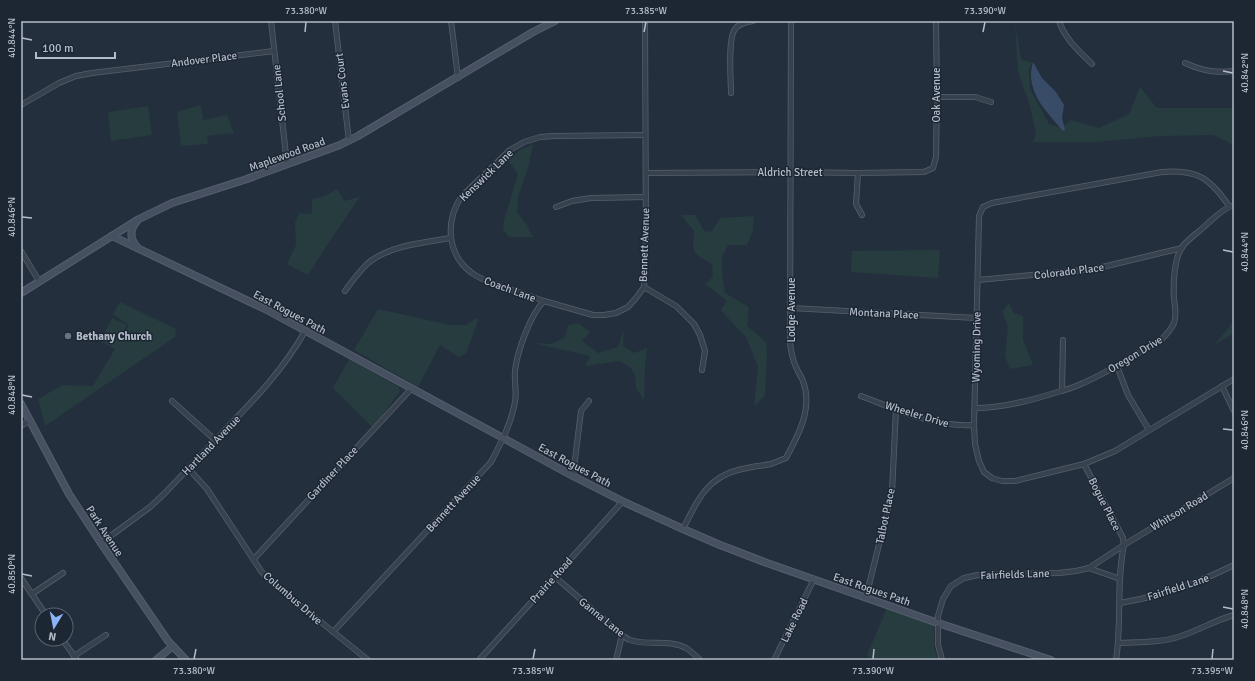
<svg xmlns="http://www.w3.org/2000/svg" width="1255" height="681" font-family="Signika,sans-serif">
<style>
.green{fill:#263c3f}
.water{fill:#394c67}
.lines{fill:none;stroke-linecap:round;stroke-linejoin:round}
.street-casing{stroke:#565f6c;stroke-width:6}
.secondary-casing{stroke:#565f6c;stroke-width:8}
.street{stroke:#38414e;stroke-width:4.5}
.secondary{stroke:#465061;stroke-width:6}
.ticks{fill:none;stroke:#b4bcc9;stroke-width:1.5}
.worship-dot{fill:#6b7280;stroke:#1d2633;stroke-width:1.5}
.labels{text-anchor:middle;stroke-width:3;stroke-linejoin:round;paint-order:stroke}
.street-label{font-size:11px;fill:#b4bcc9;stroke:#1d2633}
.poi-label{font-size:11px;font-weight:bold;fill:#b4bcc9;stroke:#1d2633;text-anchor:start}
.neatline{fill:none;stroke:#b4bcc9;stroke-width:1.5}
.ticks-label{font-size:10px;text-anchor:middle;fill:#b4bcc9}
</style>
<rect width="100%" height="100%" fill="#242f3e"/>
<g class="green">
<polygon points="1015,23 1021,59 1032,63 1029,69 1030,89 1049,124 1061,128 1071,120 1099,128 1129,114 1140,87 1157,108 1234,108 1234,145 1213,135 1160,136 1096,142 1033,142 1036,133 1029,103 1018,72"/>
<polygon points="201,105 203,120 227,115 234,133 207,136 208,144 181,146 177,112"/>
<polygon points="148,106 152,135 111,141 108,112"/>
<polygon points="533,144 528,168 518,197 517,212 527,225 533,237 509,237 503,230 504,220 518,174 508,160 520,150"/>
<polygon points="337,189 344,201 360,197 329,242 308,275 287,264 296,245 295,223 299,213 312,214 312,199 323,197"/>
<path d="M681 215H695L705 232 712 231 720 218 754 216 753 230 747 245H728L722 257V272L725 293 749 307 747 326 766 342 767 353 765 396 754 406 758 367 746 337 736 327 721 310 727 301 705 284 713 277 712 264C692 252 692 256 694 231Z"/>
<polygon points="940,250 938,278 851,272 852,251"/>
<polygon points="120,302 176,329 175,337 45,426 38,399 62,385 93,386 115,349 100,341 112,318 127,325 119,342 129,325 113,314"/>
<polygon points="1009,303 1014,313 1023,316 1023,340 1033,365 1010,369 1005,356 1008,326 1002,312"/>
<polygon points="378,309 450,325 466,325 475,319 479,318 466,353 459,357 440,345 418,387 354,350"/>
<polygon points="1234,318 1234,333 1213,346 1228,329"/>
<polygon points="578,323 590,332 582,341 598,353 618,347 624,329 623,346 634,353 647,348 645,366 644,400 636,388 635,375 630,367 619,361 585,366 590,356 533,343 551,344 564,338 569,325"/>
<polygon points="349,359 399,387 400,391 373,428 333,388"/>
<polygon points="887,608 934,625 934,647 938,660 871,660 867,655"/>
</g>
<path class="water" d="M1033 62 1042 78 1056 92 1064 105 1062 118 1065 130 1063 131C1049 114 1031 98 1031 74 1031 70 1032 66 1033 62Z"/>
<g class="lines">
<defs>
<g id="street">
<polyline points="271,21 287,164"/>
<polyline points="335,21 349,141"/>
<polyline points="451,21 458,78"/>
<path d="M1059 21C1065 39 1079 51 1092 64"/>
<path d="M1185 63C1203 71 1215 73 1234 71"/>
<path d="M731 93C731 81 727 36 736 28 740 23 748 22 753 21"/>
<polyline points="937,97 975,97 991,102"/>
<polyline points="21,105 59,83 76,76 92,73 274,51"/>
<polyline points="646,173 790,172 858,173 924,172 933,168 936,157 937,97 936,21"/>
<polyline points="858,173 856,204 862,215"/>
<path d="M1229 206C1210 178 1197 169 1162 172L1008 200 992 203 983 207 979 216 974 425 975 444 979 461 984 472 992 478 1002 481H1015L1084 464 1115 451 1234 379"/>
<polyline points="556,207 572,201 591,198 646,197"/>
<polyline points="21,251 39,281"/>
<polyline points="978,280 1094,269 1182,248"/>
<polyline points="644,287 676,306 694,324 700,335 705,351 702,370"/>
<path d="M345 291C352 281 359 272 367 264 389 245 423 243 450 238"/>
<path d="M544 301C530 296 517 292 503 287 493 283 481 280 472 273 447 255 445 222 461 197L510 150 524 142 540 137 554 136 645 135"/>
<polyline points="791,308 976,318"/>
<polyline points="1117,366 1128,395 1149,430"/>
<polyline points="1222,386 1234,411"/>
<polyline points="1062,391 1063,340"/>
<path d="M861 396C896 409 936 428 974 425"/>
<polyline points="172,401 215,440"/>
<path d="M975 408C1004 408 1033 400 1061 391 1068 389 1075 387 1081 384 1109 372 1135 355 1161 340 1166 335 1171 330 1174 323 1177 315 1175 307 1174 299 1173 285 1174 259 1182 247 1187 240 1200 231 1207 224 1215 217 1224 208 1234 205"/>
<polyline points="21,426 29,421"/>
<polyline points="1084,464 1123,538 1124,545 1089,568"/>
<polyline points="188,468 207,489 261,571 269,580 368,660"/>
<polyline points="573,476 581,411 589,401"/>
<path d="M683 529C696 503 706 478 738 470 749 467 760 466 771 464 776 462 781 460 786 458 799 434 813 408 803 381 801 376 798 372 796 367 792 359 791 351 790 343L791 21"/>
<path d="M101 543 150 507 164 494C184 473 204 452 224 431 254 400 284 369 305 331"/>
<polyline points="254,559 287,523 411,389"/>
<path d="M554 576 622 635C625 637 627 639 630 640 648 646 669 639 686 648 691 651 696 656 700 660"/>
<polyline points="21,578 46,615"/>
<polyline points="32,594 63,573"/>
<polyline points="866,597 892,492 896,409"/>
<path d="M1120 603C1131 601 1142 599 1153 596 1181 589 1208 578 1234 565"/>
<path d="M333 632 491 462C501 443 511 424 515 402 517 392 514 382 515 371 517 352 530 315 544 301L593 315H604L616 313 628 307 636 298 644 287 646 246 645 21"/>
<polyline points="62,639 77,660"/>
<path d="M1119 643C1139 642 1159 643 1178 637 1198 631 1215 620 1234 615"/>
<polyline points="74,656 106,635"/>
<polyline points="479,660 623,501"/>
<polyline points="616,660 622,635"/>
<polyline points="774,660 814,579"/>
<polyline points="942,660 938,645 938,616 943,599 951,586 964,578 978,575 1059,573 1076,571 1089,568 1120,579"/>
<path d="M1116 660C1122 622 1116 582 1124 545L1234 478"/>
</g>
<g id="secondary">
<path d="M137 221C129 230 130 239 137 247"/>
<polyline points="112,236 269,311 573,476 626,503 683,529 720,545 767,563 938,623 1051,660"/>
<polyline points="21,293 139,219 172,203 244,180 340,145 358,136 533,32 555,21"/>
<polyline points="21,404 69,494 101,543 168,641 186,660"/>
<polyline points="156,660 173,646"/>
</g>
</defs>
<use href="#street" class="street-casing"/>
<use href="#secondary" class="secondary-casing"/>
<use href="#street" class="street"/>
<use href="#secondary" class="secondary"/>
</g>
<path class="ticks" d="M305 32 306 22M644 32 646 22M983 32 985 22M22 38 32 40M1223 71 1233 73M22 217 32 218M1223 250 1233 252M22 395 32 397M1223 429 1233 430M22 574 32 576M1223 607 1233 609M194 659 196 649M533 659 535 649M873 659 874 649M1212 659 1213 649"/>
<circle class="worship-dot" cx="68" cy="336" r="4"/>
<g class="labels">
<g class="street-label">
<text transform="translate(204 59) rotate(-7)" y="4">Andover Place</text>
<text transform="translate(342 81) rotate(-97)" y="4">Evans Court</text>
<text transform="translate(279 93) rotate(-96)" y="4">School Lane</text>
<text transform="translate(936 95) rotate(-90)" y="4">Oak Avenue</text>
<text transform="translate(287 154) rotate(-20)" y="4">Maplewood Road</text>
<text x="790" y="176">Aldrich Street</text>
<text transform="translate(486 175) rotate(-44)" y="4">Kenswick Lane</text>
<text transform="translate(644 245) rotate(-88)" y="4">Bennett Avenue</text>
<text transform="translate(1069 271) rotate(-7)" y="4">Colorado Place</text>
<text transform="translate(510 289) rotate(20)" y="4">Coach Lane</text>
<text transform="translate(791 310) rotate(-90)" y="4">Lodge Avenue</text>
<text transform="translate(290 312) rotate(28)" y="4">East Rogues Path</text>
<text transform="translate(884 313) rotate(3)" y="4">Montana Place</text>
<text transform="translate(976 347) rotate(-89)" y="4">Wyoming Drive</text>
<text transform="translate(1135 354) rotate(-31)" y="4">Oregon Drive</text>
<text transform="translate(917 414) rotate(17)" y="4">Wheeler Drive</text>
<text transform="translate(211 445) rotate(-46)" y="4">Hartland Avenue</text>
<text transform="translate(575 465) rotate(28)" y="4">East Rogues Path</text>
<text transform="translate(332 473) rotate(-47)" y="4">Gardiner Place</text>
<text transform="translate(453 503) rotate(-47)" y="4">Bennett Avenue</text>
<text transform="translate(1105 504) rotate(63)" y="4">Bogue Place</text>
<text transform="translate(1179 511) rotate(-31)" y="4">Whitson Road</text>
<text transform="translate(885 516) rotate(-78)" y="4">Talbot Place</text>
<text transform="translate(105 531) rotate(57)" y="4">Park Avenue</text>
<text transform="translate(1015 574) rotate(-2)" y="4">Fairfields Lane</text>
<text transform="translate(551 580) rotate(-48)" y="4">Prairie Road</text>
<text transform="translate(1178 587) rotate(-18)" y="4">Fairfield Lane</text>
<text transform="translate(872 589) rotate(19)" y="4">East Rogues Path</text>
<text transform="translate(293 598) rotate(41)" y="4">Columbus Drive</text>
<text transform="translate(602 617) rotate(39)" y="4">Ganna Lane</text>
<text transform="translate(794 620) rotate(-64)" y="4">Lake Road</text>
</g>
<g class="poi-label">
<text x="76" y="340">Bethany Church</text>
</g>
</g>
<rect width="1255" height="681" fill="none" stroke="#1d2633" stroke-width="44"/>
<g transform="translate(54 627) rotate(190)"><circle r="19" fill="#1d2633" stroke="#59626f"/>
<path d="M0-3L7 15L0 10L-7 15Z" fill="#8ab4f8"/>
<text y="-6" font-size="11" font-weight="bold" text-anchor="middle" fill="#b4bcc9">N</text>
</g>
<path d="M36 52v6h79v-6" fill="none" stroke="#b4bcc9" stroke-width="2"/>
<text x="42" y="52" font-size="12" fill="#b4bcc9" stroke="#1d2633" stroke-width="3" paint-order="stroke">100 m</text>
<rect x="22" y="22" width="1211" height="637" class="neatline"/>
<g class="ticks-label">
<text x="306" y="14">73.380°W</text>
<text x="646" y="14">73.385°W</text>
<text x="985" y="14">73.390°W</text>
<text transform="translate(11 38) rotate(-90)" y="4">40.844°N</text>
<text transform="translate(1244 73) rotate(-90)" y="4">40.842°N</text>
<text transform="translate(11 217) rotate(-90)" y="4">40.846°N</text>
<text transform="translate(1244 252) rotate(-90)" y="4">40.844°N</text>
<text transform="translate(11 395) rotate(-90)" y="4">40.848°N</text>
<text transform="translate(1244 430) rotate(-90)" y="4">40.846°N</text>
<text transform="translate(11 574) rotate(-90)" y="4">40.850°N</text>
<text transform="translate(1244 609) rotate(-90)" y="4">40.848°N</text>
<text x="194" y="674">73.380°W</text>
<text x="533" y="674">73.385°W</text>
<text x="873" y="674">73.390°W</text>
<text x="1212" y="674">73.395°W</text>
</g>
</svg>
